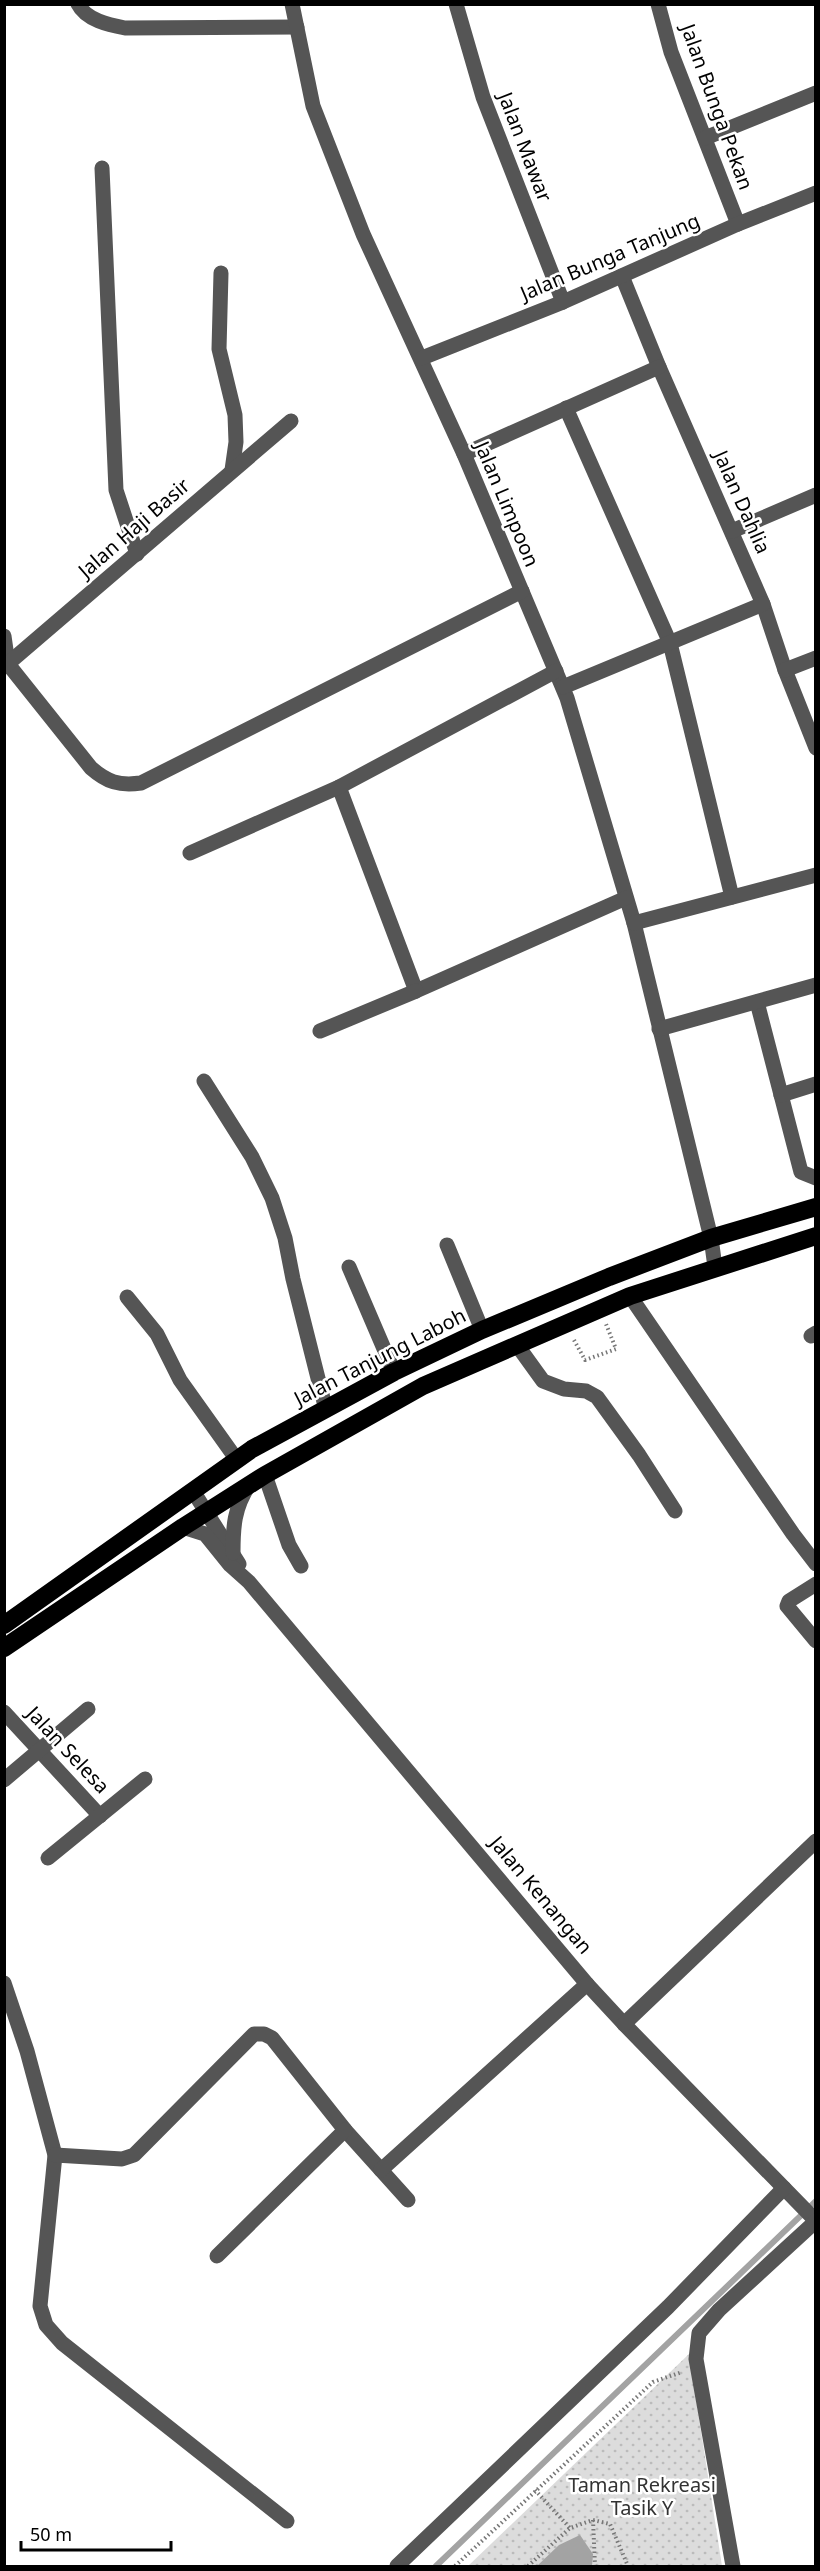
<svg xmlns="http://www.w3.org/2000/svg" width="820" height="2571" font-family="'Noto Sans',sans-serif">
<style>
.green{fill:url(#green-dots)}
.water{fill:#a3a3a3}
.lines{fill:none;stroke-linecap:round;stroke-linejoin:round}
.stream{stroke:#a3a3a3;stroke-width:6}
.path{stroke:#777;stroke-width:4;stroke-dasharray:1.5 3;stroke-linecap:butt}
.minor{stroke:#555;stroke-width:15}
.highway{stroke:#000;stroke-width:18}
.labels{text-anchor:middle;stroke-width:5;stroke-linejoin:round;paint-order:stroke}
.street-label{font-size:20px;fill:#000;stroke:#fff}
.park-label{font-size:20px;fill:#333;stroke:#fff}
</style>
<defs>
<pattern id="green-dots" width="8" height="8" patternUnits="userSpaceOnUse" patternTransform="scale(1.5)"><rect width="8" height="8" fill="#dcdcdc"/><path d="M2 2h.1M6 6h.1" fill="none" stroke="#bbb" stroke-width="1.8" stroke-linecap="round"/></pattern>
</defs>
<rect width="100%" height="100%" fill="#fff"/>
<polygon class="green" points="689,2354 722,2566 468,2566"/>
<polygon class="water" points="580,2535 593,2554 592,2566 537,2566 559,2545"/>
<g class="lines">
<polyline class="stream" points="436,2566 816,2201"/>
<g class="path">
<polyline points="574,1340 585,1360 616,1349 606,1324"/>
<polyline points="535,2490 570,2528"/>
<polyline points="593,2520 595,2566"/>
<polyline points="455,2566 653,2382 682,2372"/>
<polyline points="528,2566 570,2528 593,2520 610,2524 628,2566"/>
</g>
<g class="minor">
<path d="M78 4C86 20 109 25 125 28L297 27"/>
<polyline points="292,4 313,106 363,234 464,454 567,698 634,923 711,1238 715,1267"/>
<polyline points="456,4 483,97 563,302"/>
<polyline points="658,4 671,52 738,224"/>
<polyline points="705,138 816,93"/>
<polyline points="102,168 116,490 137,554"/>
<polyline points="221,273 219,349 235,415 236,442 232,470"/>
<polyline points="622,276 659,367 763,604 785,670 816,748"/>
<polyline points="422,358 563,302 738,224 816,193"/>
<polyline points="566,408 670,643 732,897"/>
<polyline points="464,454 659,367"/>
<polyline points="732,531 816,495"/>
<path d="M4 636 8 664 91 768C107 782 119 786 141 783L522 591"/>
<polyline points="4,667 291,421"/>
<polyline points="785,670 816,658"/>
<polyline points="563,687 763,604"/>
<polyline points="339,787 416,991 626,898"/>
<polyline points="190,853 339,787 556,671"/>
<polyline points="634,923 816,875"/>
<polyline points="757,1002 801,1172 816,1178"/>
<polyline points="659,1029 816,985"/>
<polyline points="320,1031 416,991"/>
<polyline points="204,1081 252,1157 272,1198 285,1238 293,1279 326,1410"/>
<polyline points="781,1095 816,1084"/>
<polyline points="447,1245 482,1330"/>
<polyline points="349,1267 394,1372"/>
<polyline points="630,1296 793,1534 816,1564"/>
<polyline points="127,1297 157,1334 180,1380 237,1460"/>
<polyline points="811,1336 816,1333"/>
<polyline points="517,1345 543,1381 564,1389 586,1391 597,1397 639,1455 675,1511"/>
<polyline points="265,1475 289,1545 301,1566"/>
<polyline points="193,1491 239,1564"/>
<polyline points="183,1527 205,1534 230,1565 249,1582 587,1984 624,2024 816,2221"/>
<path d="M233 1553C233 1527 234 1508 249 1485"/>
<polyline points="816,1584 789,1601 787,1606 816,1641"/>
<polyline points="4,1712 100,1816"/>
<polyline points="4,1780 88,1709"/>
<polyline points="48,1858 145,1779"/>
<polyline points="4,1983 27,2051 55,2155 40,2306 46,2325 62,2343 287,2521"/>
<polyline points="624,2024 816,1841"/>
<polyline points="55,2155 122,2159 134,2155 254,2034 264,2034 272,2038 345,2130 408,2200"/>
<polyline points="381,2170 587,1984"/>
<polyline points="217,2256 345,2130"/>
<polyline points="397,2566 668,2307 784,2188"/>
<polyline points="733,2566 696,2359 699,2333 719,2310 816,2221"/>
</g>
<g class="highway">
<polyline points="4,1625 252,1449 394,1372 482,1330 609,1277 711,1238 816,1207"/>
<polyline points="4,1648 183,1527 265,1475 423,1386 630,1296 816,1236"/>
</g>
</g>
<g class="labels">
<g class="street-label">
<text transform="translate(717 107) rotate(70)" y="7">Jalan Bunga Pekan</text>
<text transform="translate(525 147) rotate(69)" y="7">Jalan Mawar</text>
<text transform="translate(610 257) rotate(-23)" y="7">Jalan Bunga Tanjung</text>
<text transform="translate(742 502) rotate(66)" y="7">Jalan Dahlia</text>
<text transform="translate(507 504) rotate(67)" y="7">Jalan Limpoon</text>
<text transform="translate(134 528) rotate(-41)" y="7">Jalan Haji Basir</text>
<text transform="translate(380 1357) rotate(-27)" y="7">Jalan Tanjung Laboh</text>
<text transform="translate(68 1750) rotate(47)" y="7">Jalan Selesa</text>
<text transform="translate(541 1895) rotate(50)" y="7">Jalan Kenangan</text>
</g>
<g class="park-label">
<text x="642" y="2492">Taman Rekreasi<tspan x="642" dy="23">Tasik Y</tspan></text>
</g>
</g>
<rect width="820" height="2571" fill="none" stroke="#000000" stroke-width="12"/>
<path d="M21 2541v9h150v-9" fill="none" stroke="#000000" stroke-width="3"/>
<text x="30" y="2541" font-size="18" fill="#000000" stroke="#ffffff" stroke-width="4.5" paint-order="stroke">50 m</text>
</svg>
